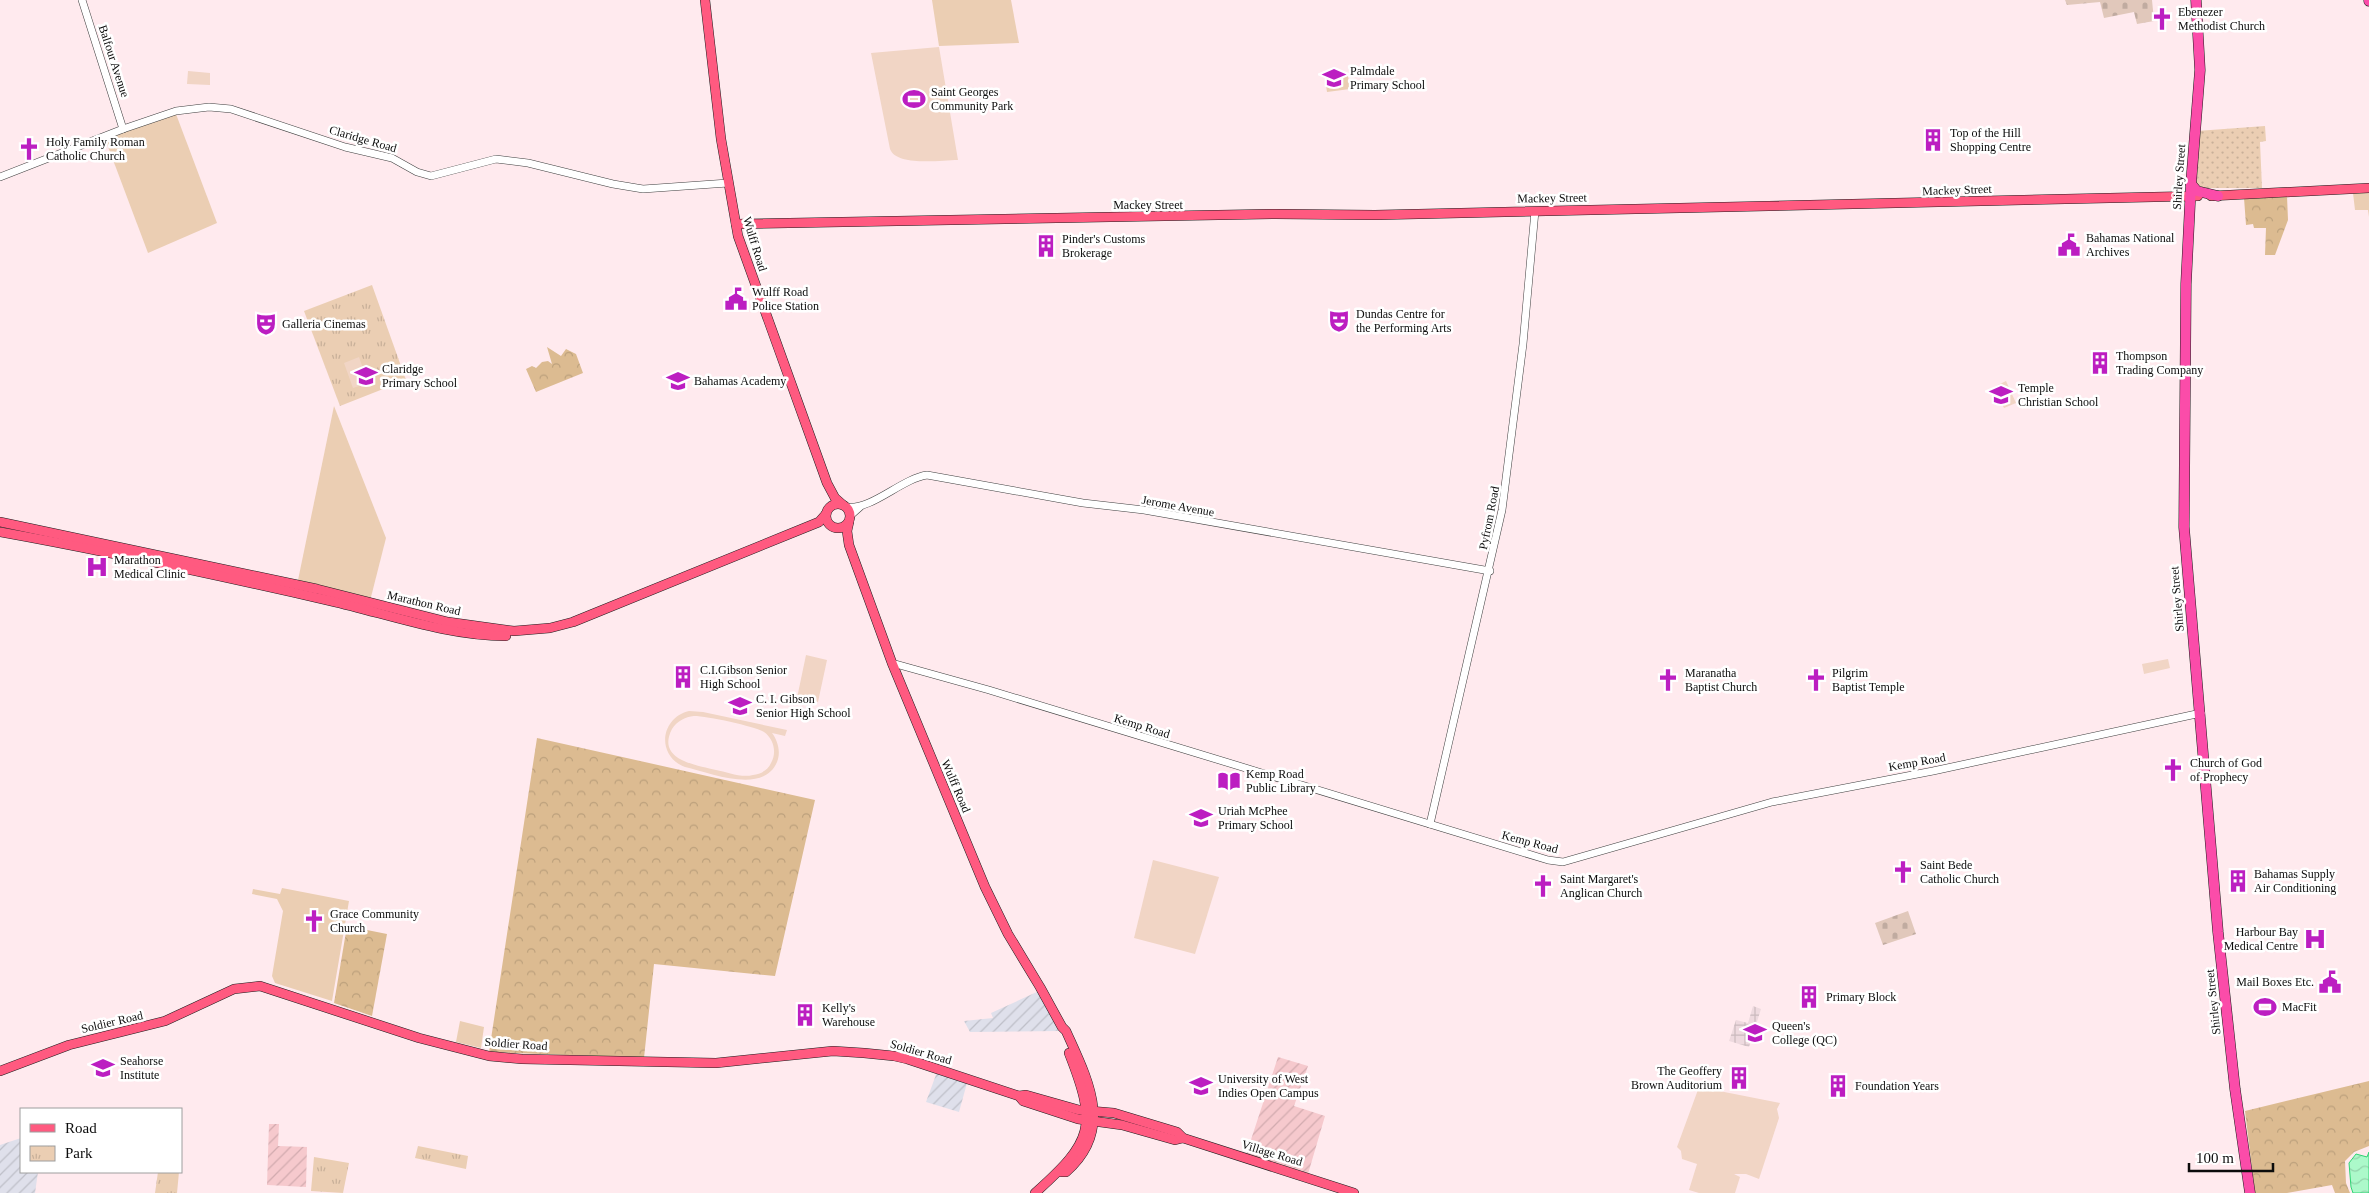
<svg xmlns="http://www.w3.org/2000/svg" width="2369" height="1193" font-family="'Times New Roman',serif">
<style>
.industrial{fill:url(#industrial-furrows)}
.farmland{fill:url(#farmland-furrows)}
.grass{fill:#ebceb3}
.forest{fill:url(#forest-crowns)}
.cemetery{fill:url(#cemetery-stones)}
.park{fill:url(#park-tufts)}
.garden{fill:url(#garden-dots)}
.pitch{fill:#f1d5c5;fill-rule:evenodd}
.plaza{fill:url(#plaza-grid)}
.water{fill:url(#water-waves);stroke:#30d374}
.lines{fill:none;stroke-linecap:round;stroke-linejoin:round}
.minor-casing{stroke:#3f3f3f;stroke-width:8}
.major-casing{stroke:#1d1d1d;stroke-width:10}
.highway-casing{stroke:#1d1d1d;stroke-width:11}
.minor{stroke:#fff;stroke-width:7}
.major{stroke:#ff5a80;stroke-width:9}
.highway{stroke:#fb4ca9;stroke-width:10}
.labels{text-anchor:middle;stroke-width:5;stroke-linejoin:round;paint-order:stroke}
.poi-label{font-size:12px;fill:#0c0c0c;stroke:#fff;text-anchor:start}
.street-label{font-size:12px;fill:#0c0c0c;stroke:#fff}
</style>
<defs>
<pattern id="industrial-furrows" width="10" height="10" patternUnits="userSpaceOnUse" patternTransform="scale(1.25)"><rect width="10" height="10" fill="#dfe0eb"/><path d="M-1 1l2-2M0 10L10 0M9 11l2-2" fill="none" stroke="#bebfc8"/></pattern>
<pattern id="farmland-furrows" width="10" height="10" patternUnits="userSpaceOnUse" patternTransform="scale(1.25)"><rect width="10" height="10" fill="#f6c9cd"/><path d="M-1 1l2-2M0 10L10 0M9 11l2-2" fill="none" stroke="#d2abaf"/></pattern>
<pattern id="forest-crowns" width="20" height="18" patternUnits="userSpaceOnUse" patternTransform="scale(1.25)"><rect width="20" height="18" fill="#dcbb91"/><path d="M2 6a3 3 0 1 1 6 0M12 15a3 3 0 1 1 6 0" fill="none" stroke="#bca07c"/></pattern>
<pattern id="cemetery-stones" width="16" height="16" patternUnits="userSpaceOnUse" patternTransform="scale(1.25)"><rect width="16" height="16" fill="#e1c8bb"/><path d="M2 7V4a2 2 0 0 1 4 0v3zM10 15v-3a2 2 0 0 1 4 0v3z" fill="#c0aba0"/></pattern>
<pattern id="park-tufts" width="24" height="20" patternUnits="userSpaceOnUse" patternTransform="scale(1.25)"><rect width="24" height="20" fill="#ebceb3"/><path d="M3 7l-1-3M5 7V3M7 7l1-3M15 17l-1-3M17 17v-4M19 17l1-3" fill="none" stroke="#c8b099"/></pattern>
<pattern id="garden-dots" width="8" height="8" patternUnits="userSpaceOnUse" patternTransform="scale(1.25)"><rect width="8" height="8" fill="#ebceb3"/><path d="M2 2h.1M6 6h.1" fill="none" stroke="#c8b099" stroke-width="1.8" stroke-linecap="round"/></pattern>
<pattern id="plaza-grid" width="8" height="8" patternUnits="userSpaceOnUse" patternTransform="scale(1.25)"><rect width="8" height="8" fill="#eedadf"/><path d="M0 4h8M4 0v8" fill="none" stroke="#cbbabe"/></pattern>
<pattern id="water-waves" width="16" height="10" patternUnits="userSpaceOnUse" patternTransform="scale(1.25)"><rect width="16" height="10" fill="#acf9ca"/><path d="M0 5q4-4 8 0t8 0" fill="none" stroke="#93d4ac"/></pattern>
</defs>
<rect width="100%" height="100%" fill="#ffeaee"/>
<g class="industrial">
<polygon points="1039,991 1058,1031 970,1032 964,1021 993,1018 991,1013"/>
<polygon points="937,1072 967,1083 959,1112 926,1102"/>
<polygon points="21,1138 21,1172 38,1172 35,1193 0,1193 0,1145"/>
</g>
<g class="farmland">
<polygon points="1278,1057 1308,1066 1294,1106 1325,1116 1308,1174 1246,1155"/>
<polygon points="269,1124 279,1124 278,1146 307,1147 306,1187 267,1185"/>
</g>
<g class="grass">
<polygon points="932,0 1011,0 1019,43 939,46"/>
<polygon points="176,114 217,223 148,253 104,136"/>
<polygon points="2369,192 2369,217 2368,210 2355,210 2353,193"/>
<polygon points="334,406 386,538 370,601 297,585"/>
<polygon points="282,888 349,901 332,1001 275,983 272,976 283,911 277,899 252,894 253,889 280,894"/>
<polygon points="460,1021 484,1027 481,1048 456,1042"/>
</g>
<g class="forest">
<polygon points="2287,196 2288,220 2275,255 2265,255 2266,228 2254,228 2253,224 2246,225 2244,198"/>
<polygon points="547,347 561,356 566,349 576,354 583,373 536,392 526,369 532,366 536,368 542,362 548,361 552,364"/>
<polygon points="537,738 815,800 775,976 654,964 644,1058 489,1052"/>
<polygon points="347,926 387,934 372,1016 334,1003"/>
<polygon points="2369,1081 2369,1146 2354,1152 2345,1161 2346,1183 2350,1193 2335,1193 2332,1185 2287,1193 2255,1193 2245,1111"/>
</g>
<g class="cemetery">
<polygon points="2065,0 2152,0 2154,21 2137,24 2134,12 2104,18 2100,2 2067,5"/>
<polygon points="1908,911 1916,934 1883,945 1875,923"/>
</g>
<g class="park">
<polygon points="1348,76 1350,89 1327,92 1325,79"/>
<polygon points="372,285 406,380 340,406 304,311"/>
<polygon points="418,1146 468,1156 466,1169 415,1158"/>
<polygon points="314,1157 349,1163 343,1193 311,1191"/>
<polygon points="158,1172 179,1172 177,1193 155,1193"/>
</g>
<polygon class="garden" points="2265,126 2266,141 2260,142 2262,188 2203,188 2193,181 2197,131"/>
<g class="pitch">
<path d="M939 47 958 160C941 160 897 167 890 149L871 53Z"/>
<polygon points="188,71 210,73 210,85 187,84"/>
<polygon points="359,357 368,383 353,388 344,363"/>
<polygon points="2006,381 2016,403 2004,408 1994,387"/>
<polygon points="806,655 827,660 818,702 797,698"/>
<polygon points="2168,659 2170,668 2144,674 2142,664"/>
<path d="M689 711 703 712 787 730 785 736 772 733C778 741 781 752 777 762 763 795 711 773 685 767 656 756 660 718 689 711ZM694 716C707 716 754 726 764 732 774 739 777 753 771 763 768 770 761 774 753 775 741 778 727 772 716 770 696 765 656 760 672 729 677 721 685 717 694 716Z"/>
<polygon points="1153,860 1219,877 1195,954 1134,938"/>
<polygon points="1699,1087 1780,1103 1777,1109 1779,1118 1759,1179 1746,1174 1734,1174 1740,1177 1735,1193 1699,1193 1689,1190 1697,1164 1682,1159 1681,1151 1677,1147"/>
</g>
<polygon class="plaza" points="1753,1006 1761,1009 1749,1047 1729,1041 1736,1020 1748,1023"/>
<polygon class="water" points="2369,1152 2369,1193 2353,1193 2351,1187 2349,1163 2356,1154 2367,1157"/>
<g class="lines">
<defs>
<g id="minor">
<polyline points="82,0 123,129"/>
<polyline points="0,177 123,129 176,111 209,107 231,109 345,147 392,158 417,172 431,176 496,159 528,163 613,184 643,189 728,183"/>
<path d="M847 507C872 510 901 479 927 475L1083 503 1144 510 1490 571"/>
<polyline points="851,515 860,507"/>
<polyline points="892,663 989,690 1548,860 1563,862 1772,802 1933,771 2201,713"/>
<polyline points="1430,824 1502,510 1523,344 1535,211"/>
</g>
<g id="major">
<polyline points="705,0 721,139 738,236 827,483 835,498 843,505"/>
<polyline points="2211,196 2369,188"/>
<polyline points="736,224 1276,214 1375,215 2198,196"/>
<circle cx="838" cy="516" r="12"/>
<polyline points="0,522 317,589 448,622 514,631 550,628 573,622 819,522 826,514"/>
<path d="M849 522 847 531 849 545 892 663 985 887 1008 934 1040 987 1062 1027 1066 1031C1088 1080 1115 1129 1066 1172H1061"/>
<path d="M0 532C111 552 221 576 331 601 388 614 447 636 506 636"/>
<polyline points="0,1071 69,1045 165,1021 234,989 260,986 419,1038 489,1056 522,1059 716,1063 833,1051 864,1053 894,1056 907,1059 1019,1096 1023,1101 1078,1119 1122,1125 1175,1140 1183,1138"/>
<polyline points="1019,1096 1026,1095 1079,1110 1114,1113 1177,1132 1183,1138 1354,1193"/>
<path d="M1035 1193C1093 1141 1098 1127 1069 1053"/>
</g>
<g id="highway">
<polyline points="2196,0 2200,70 2191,184 2186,284 2184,527 2218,932 2235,1089 2250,1193"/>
<polyline points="2369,0 2369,1"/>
<polyline points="2191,184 2197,191 2218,196"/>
</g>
</defs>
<use href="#minor" class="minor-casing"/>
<use href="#major" class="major-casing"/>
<use href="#highway" class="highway-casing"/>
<use href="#minor" class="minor"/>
<use href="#major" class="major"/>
<use href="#highway" class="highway"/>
</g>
<defs>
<symbol id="church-bare" viewBox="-9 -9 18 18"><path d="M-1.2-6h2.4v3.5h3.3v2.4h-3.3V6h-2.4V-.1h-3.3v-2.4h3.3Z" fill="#bc1ec1" stroke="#fff" stroke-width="2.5" paint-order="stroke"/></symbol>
<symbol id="school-bare" viewBox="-9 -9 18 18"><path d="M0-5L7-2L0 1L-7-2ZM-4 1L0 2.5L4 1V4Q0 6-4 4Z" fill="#bc1ec1" stroke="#fff" stroke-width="2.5" paint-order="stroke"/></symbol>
<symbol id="stadium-bare" viewBox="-9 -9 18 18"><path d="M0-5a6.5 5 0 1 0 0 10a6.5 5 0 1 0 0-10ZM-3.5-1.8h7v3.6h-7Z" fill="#bc1ec1" stroke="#fff" stroke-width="2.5" paint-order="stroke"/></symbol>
<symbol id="building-bare" viewBox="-9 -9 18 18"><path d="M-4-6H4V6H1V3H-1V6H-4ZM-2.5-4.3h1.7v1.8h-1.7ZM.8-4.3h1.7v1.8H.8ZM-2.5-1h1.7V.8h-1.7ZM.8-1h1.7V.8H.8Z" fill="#bc1ec1" stroke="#fff" stroke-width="2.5" paint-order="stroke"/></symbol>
<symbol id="civic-bare" viewBox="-9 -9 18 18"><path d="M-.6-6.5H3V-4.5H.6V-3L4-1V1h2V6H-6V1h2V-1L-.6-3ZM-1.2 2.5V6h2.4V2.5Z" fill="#bc1ec1" stroke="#fff" stroke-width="2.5" paint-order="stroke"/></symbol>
<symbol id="theatre-bare" viewBox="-9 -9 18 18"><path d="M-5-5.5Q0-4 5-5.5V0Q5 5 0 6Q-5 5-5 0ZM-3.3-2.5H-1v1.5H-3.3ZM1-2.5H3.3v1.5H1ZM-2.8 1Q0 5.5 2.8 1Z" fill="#bc1ec1" stroke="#fff" stroke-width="2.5" paint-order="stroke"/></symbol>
<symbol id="hospital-bare" viewBox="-9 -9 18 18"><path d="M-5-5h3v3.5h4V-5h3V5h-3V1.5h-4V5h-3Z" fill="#bc1ec1" stroke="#fff" stroke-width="2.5" paint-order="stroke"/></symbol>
<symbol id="library-bare" viewBox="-9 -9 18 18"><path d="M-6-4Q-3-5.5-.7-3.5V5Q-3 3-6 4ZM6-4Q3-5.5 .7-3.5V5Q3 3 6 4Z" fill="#bc1ec1" stroke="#fff" stroke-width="2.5" paint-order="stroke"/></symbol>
<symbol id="university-bare" viewBox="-9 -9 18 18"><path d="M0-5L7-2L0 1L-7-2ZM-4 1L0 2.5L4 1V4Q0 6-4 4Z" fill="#bc1ec1" stroke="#fff" stroke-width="2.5" paint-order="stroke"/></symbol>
</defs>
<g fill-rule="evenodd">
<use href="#church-bare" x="2146" y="3" width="32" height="32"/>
<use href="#school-bare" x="1318" y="62" width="32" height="32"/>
<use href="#stadium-bare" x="898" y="83" width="32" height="32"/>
<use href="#building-bare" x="1917" y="124" width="32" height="32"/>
<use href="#church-bare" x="13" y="133" width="32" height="32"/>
<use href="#civic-bare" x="2053" y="229" width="32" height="32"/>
<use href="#building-bare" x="1030" y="230" width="32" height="32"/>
<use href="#civic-bare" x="720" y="283" width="32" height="32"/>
<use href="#theatre-bare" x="1323" y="305" width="32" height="32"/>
<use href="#theatre-bare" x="250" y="308" width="32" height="32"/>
<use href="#building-bare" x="2084" y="347" width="32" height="32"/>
<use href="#school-bare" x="350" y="360" width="32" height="32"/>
<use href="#school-bare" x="662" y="365" width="32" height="32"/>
<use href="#school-bare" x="1985" y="379" width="32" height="32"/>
<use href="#hospital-bare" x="81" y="551" width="32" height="32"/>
<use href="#building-bare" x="667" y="661" width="32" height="32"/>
<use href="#church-bare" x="1652" y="664" width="32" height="32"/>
<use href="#church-bare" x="1800" y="664" width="32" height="32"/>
<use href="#school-bare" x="724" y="690" width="32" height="32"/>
<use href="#church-bare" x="2157" y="754" width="32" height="32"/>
<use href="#library-bare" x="1213" y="765" width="32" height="32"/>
<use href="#school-bare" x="1185" y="802" width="32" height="32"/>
<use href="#church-bare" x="1887" y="856" width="32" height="32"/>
<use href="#building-bare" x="2222" y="865" width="32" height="32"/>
<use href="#church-bare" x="1527" y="870" width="32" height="32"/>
<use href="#church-bare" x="298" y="905" width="32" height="32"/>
<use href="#hospital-bare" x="2299" y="923" width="32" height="32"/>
<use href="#civic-bare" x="2314" y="966" width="32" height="32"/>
<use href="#building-bare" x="1793" y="981" width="32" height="32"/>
<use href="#stadium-bare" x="2249" y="991" width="32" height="32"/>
<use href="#building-bare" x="789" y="999" width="32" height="32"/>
<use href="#school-bare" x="1739" y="1017" width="32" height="32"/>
<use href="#school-bare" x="87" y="1052" width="32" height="32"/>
<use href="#building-bare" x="1723" y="1062" width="32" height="32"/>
<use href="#university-bare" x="1185" y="1070" width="32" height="32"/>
<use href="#building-bare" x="1822" y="1070" width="32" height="32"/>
</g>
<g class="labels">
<g class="poi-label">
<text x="2178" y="16">Ebenezer<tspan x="2178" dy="14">Methodist Church</tspan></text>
<text x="1350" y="75">Palmdale<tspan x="1350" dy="14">Primary School</tspan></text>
<text x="931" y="96">Saint Georges<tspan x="931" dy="14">Community Park</tspan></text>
<text x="1950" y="137">Top of the Hill<tspan x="1950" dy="14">Shopping Centre</tspan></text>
<text x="46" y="146">Holy Family Roman<tspan x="46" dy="14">Catholic Church</tspan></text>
<text x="2086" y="242">Bahamas National<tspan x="2086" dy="14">Archives</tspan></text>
<text x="1062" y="243">Pinder's Customs<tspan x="1062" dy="14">Brokerage</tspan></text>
<text x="752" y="296">Wulff Road<tspan x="752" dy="14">Police Station</tspan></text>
<text x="1356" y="318">Dundas Centre for<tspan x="1356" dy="14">the Performing Arts</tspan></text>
<text x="282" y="328">Galleria Cinemas</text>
<text x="2116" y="360">Thompson<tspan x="2116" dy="14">Trading Company</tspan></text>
<text x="382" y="373">Claridge<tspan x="382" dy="14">Primary School</tspan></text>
<text x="694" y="385">Bahamas Academy</text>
<text x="2018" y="392">Temple<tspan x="2018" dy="14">Christian School</tspan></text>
<text x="114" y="564">Marathon<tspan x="114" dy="14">Medical Clinic</tspan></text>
<text x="700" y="674">C.I.Gibson Senior<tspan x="700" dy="14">High School</tspan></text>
<text x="1685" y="677">Maranatha<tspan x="1685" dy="14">Baptist Church</tspan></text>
<text x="1832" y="677">Pilgrim<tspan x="1832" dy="14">Baptist Temple</tspan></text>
<text x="756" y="703">C. I. Gibson<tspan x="756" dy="14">Senior High School</tspan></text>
<text x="2190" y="767">Church of God<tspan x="2190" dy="14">of Prophecy</tspan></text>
<text x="1246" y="778">Kemp Road<tspan x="1246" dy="14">Public Library</tspan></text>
<text x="1218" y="815">Uriah McPhee<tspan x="1218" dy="14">Primary School</tspan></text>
<text x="1920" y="869">Saint Bede<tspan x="1920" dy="14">Catholic Church</tspan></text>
<text x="2254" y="878">Bahamas Supply<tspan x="2254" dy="14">Air Conditioning</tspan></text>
<text x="1560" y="883">Saint Margaret's<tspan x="1560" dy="14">Anglican Church</tspan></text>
<text x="330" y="918">Grace Community<tspan x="330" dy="14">Church</tspan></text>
<text x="2298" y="936" text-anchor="end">Harbour Bay<tspan x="2298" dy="14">Medical Centre</tspan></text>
<text x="2314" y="986" text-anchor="end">Mail Boxes Etc.</text>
<text x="1826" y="1001">Primary Block</text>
<text x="2282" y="1011">MacFit</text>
<text x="822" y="1012">Kelly's<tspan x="822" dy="14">Warehouse</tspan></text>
<text x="1772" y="1030">Queen's<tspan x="1772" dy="14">College (QC)</tspan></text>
<text x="120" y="1065">Seahorse<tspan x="120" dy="14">Institute</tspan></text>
<text x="1722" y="1075" text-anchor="end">The Geoffery<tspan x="1722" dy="14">Brown Auditorium</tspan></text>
<text x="1218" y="1083">University of West<tspan x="1218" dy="14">Indies Open Campus</tspan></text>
<text x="1855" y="1090">Foundation Years</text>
</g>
<g class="street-label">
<text transform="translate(114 61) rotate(72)" y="4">Balfour Avenue</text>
<text transform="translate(363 139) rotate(16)" y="4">Claridge Road</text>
<text transform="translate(2179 177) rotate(-86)" y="4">Shirley Street</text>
<text transform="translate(1957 190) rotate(-2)" y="4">Mackey Street</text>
<text transform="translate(1552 198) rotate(-1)" y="4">Mackey Street</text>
<text x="1148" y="209">Mackey Street</text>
<text transform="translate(755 244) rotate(73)" y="4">Wulff Road</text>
<text transform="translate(1178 506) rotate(10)" y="4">Jerome Avenue</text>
<text transform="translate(1489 518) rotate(-79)" y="4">Pyfrom Road</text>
<text transform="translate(2177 599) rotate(-95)" y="4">Shirley Street</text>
<text transform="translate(424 603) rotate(13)" y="4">Marathon Road</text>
<text transform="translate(1142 726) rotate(17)" y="4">Kemp Road</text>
<text transform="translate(1917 762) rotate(-10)" y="4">Kemp Road</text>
<text transform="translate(956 786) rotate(67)" y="4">Wulff Road</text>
<text transform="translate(1530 842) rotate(15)" y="4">Kemp Road</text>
<text transform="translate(2213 1002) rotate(-96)" y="4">Shirley Street</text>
<text transform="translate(112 1022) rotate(-13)" y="4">Soldier Road</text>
<text transform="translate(516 1044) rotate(4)" y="4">Soldier Road</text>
<text transform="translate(921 1052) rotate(16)" y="4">Soldier Road</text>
<text transform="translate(1272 1153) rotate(17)" y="4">Village Road</text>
</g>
</g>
<rect x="20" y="1108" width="162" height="65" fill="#ffffff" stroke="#9e9e9e"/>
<rect x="30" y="1124" width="25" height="8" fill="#ff5a80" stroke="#9e9e9e"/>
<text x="65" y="1133" font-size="15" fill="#0c0c0c">Road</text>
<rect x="30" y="1146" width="25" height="15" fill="url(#park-tufts)" stroke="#9e9e9e"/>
<text x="65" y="1158" font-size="15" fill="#0c0c0c">Park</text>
<path d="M2189 1163v8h84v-8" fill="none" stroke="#0c0c0c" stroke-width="2.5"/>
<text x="2196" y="1163" font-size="15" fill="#0c0c0c" stroke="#ffffff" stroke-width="4" paint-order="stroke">100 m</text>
</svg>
